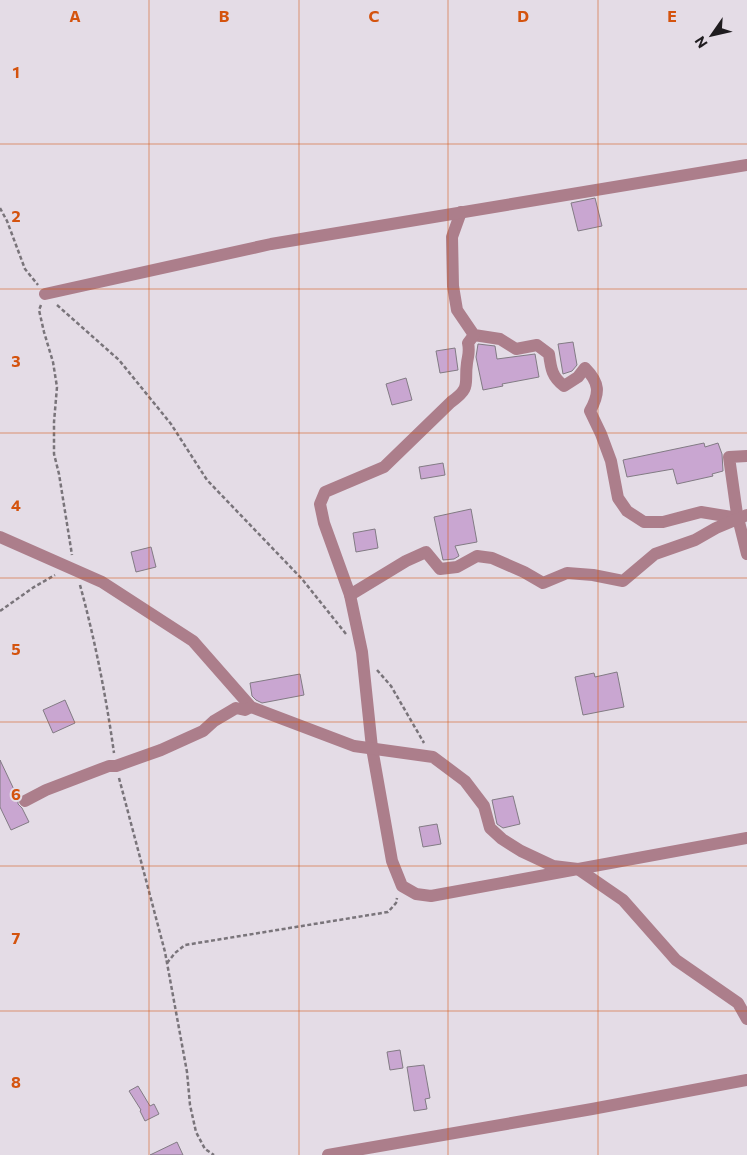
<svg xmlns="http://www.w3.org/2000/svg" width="747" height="1155" font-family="Commissioner,sans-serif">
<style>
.building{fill:#c9a6d1;stroke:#827b84}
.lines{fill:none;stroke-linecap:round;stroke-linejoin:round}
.path{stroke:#79747a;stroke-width:2.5;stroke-dasharray:4 2.5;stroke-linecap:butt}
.minor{stroke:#ac7e8b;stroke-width:12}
.grid{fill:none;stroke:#d4530e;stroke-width:1;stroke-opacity:0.55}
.grid-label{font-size:16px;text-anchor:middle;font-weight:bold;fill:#d4530e;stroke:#e4dce6;stroke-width:4;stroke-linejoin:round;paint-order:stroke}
</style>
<rect width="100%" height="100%" fill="#e4dce6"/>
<g class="building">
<polygon points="595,198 602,226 578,231 571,203"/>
<polygon points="573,342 577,365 572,371 563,374 558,344"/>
<polygon points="478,344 495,346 497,359 535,354 539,377 502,384 503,386 483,390 476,357"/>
<polygon points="455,348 458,370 440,373 436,351"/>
<polygon points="406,378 412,400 392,405 386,384"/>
<polygon points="704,443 705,447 718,443 722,454 723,471 712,474 713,476 677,484 673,469 627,477 623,460"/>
<polygon points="443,463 445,475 421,479 419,467"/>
<polygon points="471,509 477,542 455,546 459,556 454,559 443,560 434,517"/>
<polygon points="375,529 378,548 356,552 353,533"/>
<polygon points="151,547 156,567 136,572 131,552"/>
<polygon points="617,672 624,707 583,715 575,677 594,673 595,677"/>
<polygon points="300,674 304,695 262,703 256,700 252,696 250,683"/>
<polygon points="65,700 75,723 53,733 43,710"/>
<polygon points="0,760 18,798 18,804 22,808 29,822 11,830 0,807"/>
<polygon points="513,796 520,824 503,828 497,824 492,800"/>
<polygon points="437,824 441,844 423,847 419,827"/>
<polygon points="400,1050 403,1068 390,1070 387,1052"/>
<polygon points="424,1065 430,1098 425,1099 427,1109 414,1111 407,1067"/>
<polygon points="138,1086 150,1106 154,1104 159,1114 145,1121 140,1111 141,1110 129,1091"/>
<polygon points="177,1142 183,1155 150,1155"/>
</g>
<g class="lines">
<g class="path">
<polyline points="0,208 7,221 25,269 38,285"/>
<polyline points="41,305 39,310 44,332 53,362 57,387 54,422 54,454 59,474 72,555"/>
<polyline points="57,305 119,360 171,424 207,480 302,579 346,634"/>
<path d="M80 585C95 640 106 696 114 753"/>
<polyline points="0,611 34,587 55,575"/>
<polyline points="377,670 391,686 424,743"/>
<polyline points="119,778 165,952 187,1072 190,1105 196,1132 205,1149 214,1155"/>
<polyline points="167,963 175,953 185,945 388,912 396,903 397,898"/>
</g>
<g class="minor">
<path d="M461 212 452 237 453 286 457 310 474 335 500 339 516 349 537 345 549 354C551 369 552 377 564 386L578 377 585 368C600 383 600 393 590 411L601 434 611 461 618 498 627 511 644 522H663L701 512 738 518"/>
<polyline points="45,294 271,244 747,165"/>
<path d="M474 335 468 343C470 352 468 355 467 363 464 384 472 387 451 402L384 467 325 492 320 504 324 523 350 595 362 652 372 748 392 861 402 886 416 894 431 896 747 838"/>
<polyline points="747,456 729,457 737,514 747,554"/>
<polyline points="0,537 102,582 193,641 251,707 354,746 433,757 465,781 484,806 490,828 502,839 521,851 553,866 578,869 623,900 676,960 738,1003 747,1019"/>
<polyline points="350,595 406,561 426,552 440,569 457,567 477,556 492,558 524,572 543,583 567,573 593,575 623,581 655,554 695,540 716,528 747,515"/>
<polyline points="25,801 46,790 109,766 116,766 161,750 203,731 214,721 236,708 245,710 251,707"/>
<polyline points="328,1155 592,1109 747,1080"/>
</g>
</g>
<path class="grid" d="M149 0V1155M299 0V1155M448 0V1155M598 0V1155M0 144H747M0 289H747M0 433H747M0 578H747M0 722H747M0 866H747M0 1011H747"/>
<g class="grid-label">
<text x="75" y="22">A</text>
<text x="224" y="22">B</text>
<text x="374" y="22">C</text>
<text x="523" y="22">D</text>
<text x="672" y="22">E</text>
<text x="16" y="78">1</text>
<text x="16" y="222">2</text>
<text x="16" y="367">3</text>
<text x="16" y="511">4</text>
<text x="16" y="655">5</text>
<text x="16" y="800">6</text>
<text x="16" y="944">7</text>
<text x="16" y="1088">8</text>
</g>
<g transform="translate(712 35) rotate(236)" stroke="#e4dce6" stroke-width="4" paint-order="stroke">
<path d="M0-4L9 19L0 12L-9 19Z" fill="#1f1c1f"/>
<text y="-8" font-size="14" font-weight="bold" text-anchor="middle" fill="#1f1c1f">N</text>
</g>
</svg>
